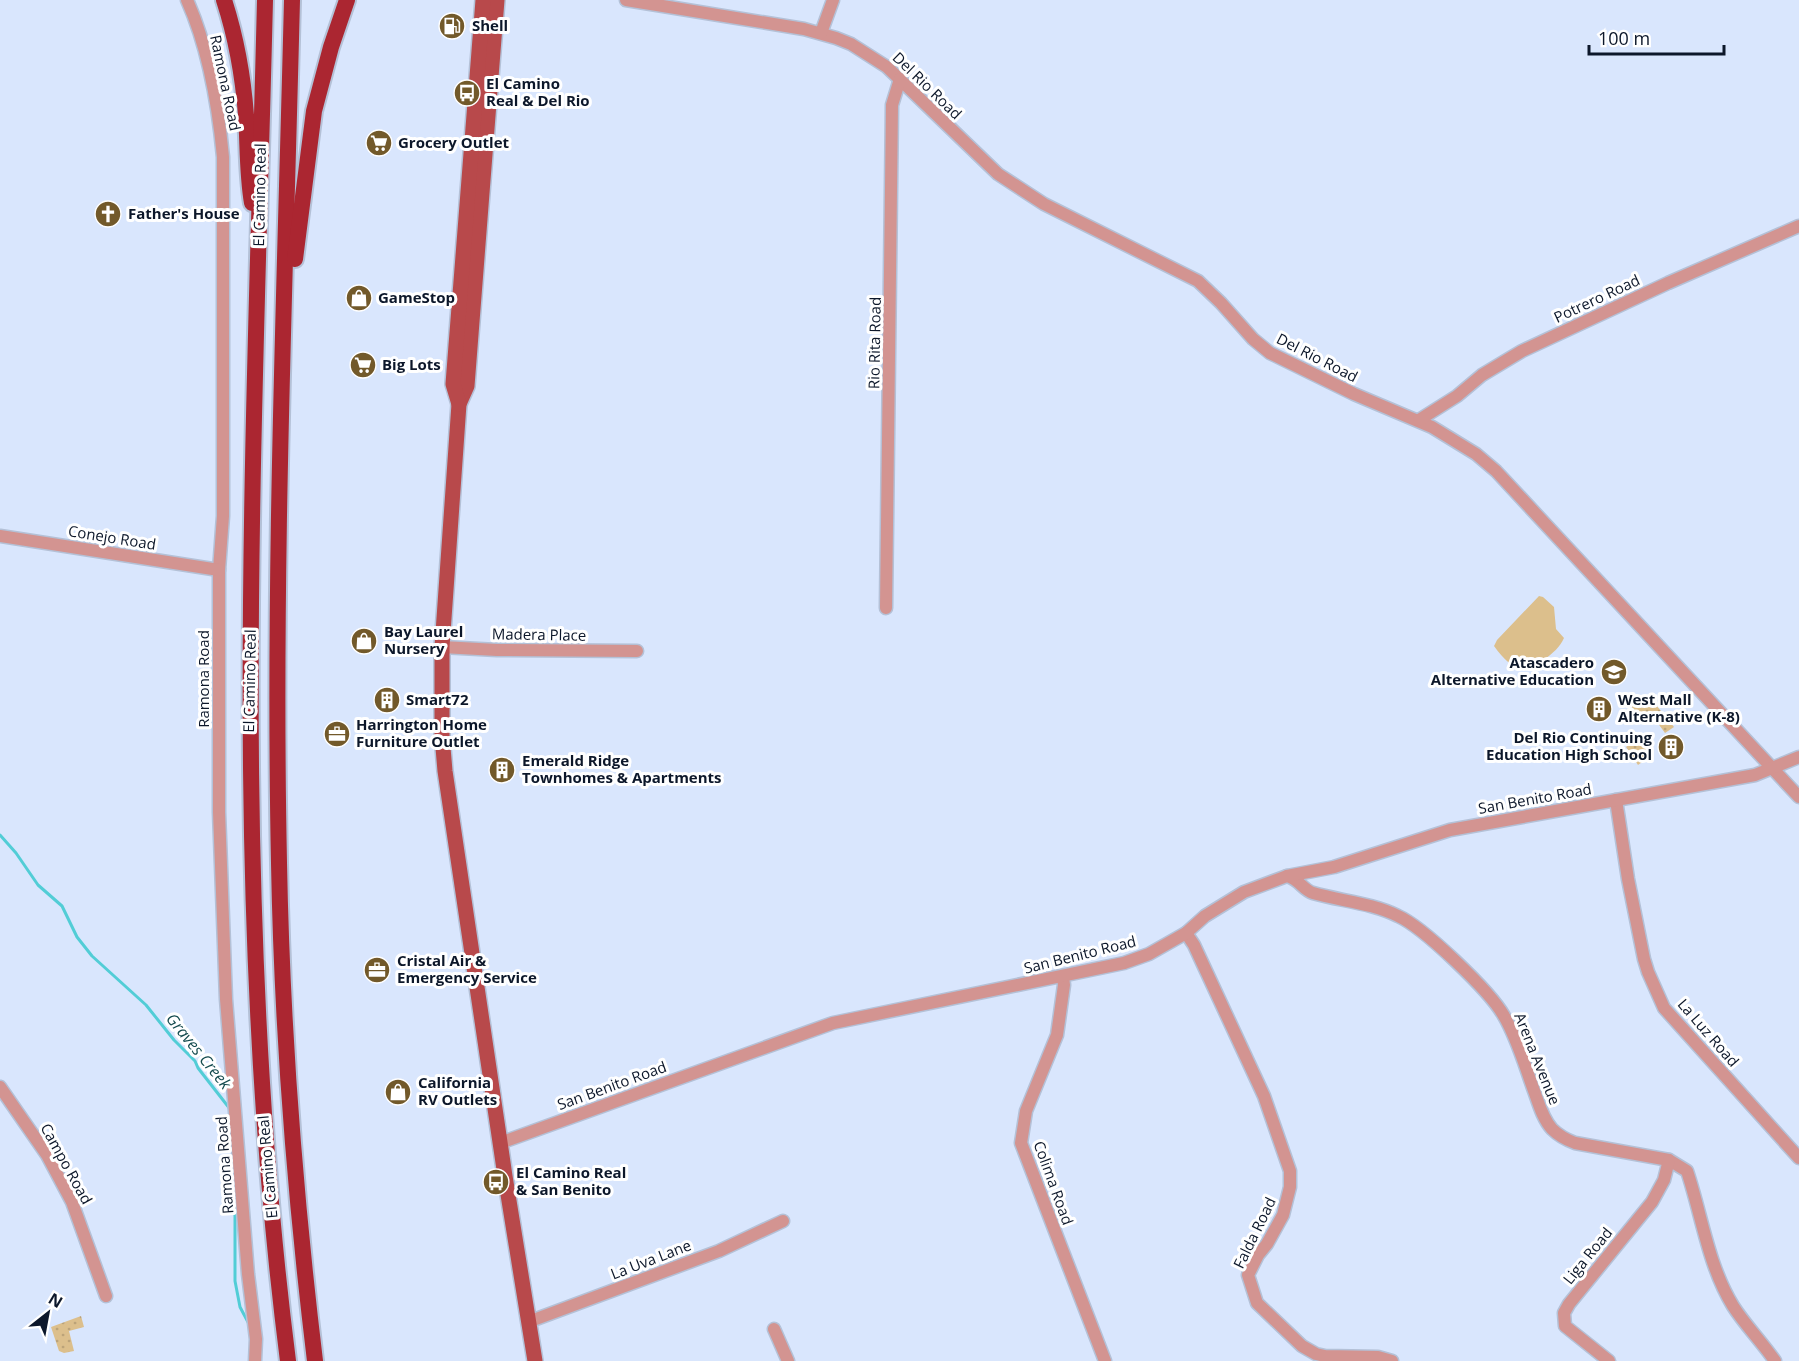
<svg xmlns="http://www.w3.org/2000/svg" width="1799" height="1361" font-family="'Open Sans',sans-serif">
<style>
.grass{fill:url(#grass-dots)}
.park{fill:#dcbf8c}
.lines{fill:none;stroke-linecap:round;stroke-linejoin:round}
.stream{stroke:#52cdd6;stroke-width:3}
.minor-casing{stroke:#b4c1d7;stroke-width:15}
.major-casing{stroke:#b4c1d7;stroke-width:18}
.highway-casing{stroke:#b4c1d7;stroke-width:20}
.minor{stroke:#d39491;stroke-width:12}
.major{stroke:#b8494b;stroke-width:15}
.highway{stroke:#ab2631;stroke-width:16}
.labels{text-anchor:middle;stroke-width:6;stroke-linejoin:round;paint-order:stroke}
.poi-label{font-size:15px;font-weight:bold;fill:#0c172a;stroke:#fff;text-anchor:start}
.street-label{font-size:15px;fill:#0c172a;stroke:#fff}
.water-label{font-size:16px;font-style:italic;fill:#134a4e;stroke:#fff}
</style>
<defs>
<pattern id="grass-dots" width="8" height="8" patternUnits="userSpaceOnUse" patternTransform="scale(1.5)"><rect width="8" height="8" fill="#dcbf8c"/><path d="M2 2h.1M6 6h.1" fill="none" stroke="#bca379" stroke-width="1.8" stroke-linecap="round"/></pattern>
</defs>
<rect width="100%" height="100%" fill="#d9e6fd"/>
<g class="grass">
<polygon points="1627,694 1640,708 1652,700 1674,727 1665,733 1649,711 1640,717 1631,706 1633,704"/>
<polygon points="1641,736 1653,754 1638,765 1626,747"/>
<polygon points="81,1316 84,1327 69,1331 74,1351 64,1353 59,1351 51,1327"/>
</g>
<path class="park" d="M1539 596 1543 597 1554 607 1556 629 1564 638C1560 647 1553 653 1545 659 1522 676 1510 668 1494 646L1497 640Z"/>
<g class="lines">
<g class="stream">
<polyline points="0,835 16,853 38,885 62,906 77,937 92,956 146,1005 174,1040 195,1061 198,1068 230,1109"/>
<polyline points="233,1154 232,1164 235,1188 235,1281 240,1307 249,1324"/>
</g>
<defs>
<g id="minor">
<path d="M187 0C209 49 218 104 223 157V516L219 570V812L226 999 248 1274 256 1339 255 1361"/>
<polyline points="626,0 804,29 836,38 851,44 887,67 998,174 1044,204 1198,281 1221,303 1253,339 1270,353 1354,394 1432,427 1476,454 1496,471 1799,797"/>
<polyline points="821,33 833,0"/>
<polyline points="1419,420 1457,396 1482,375 1522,351 1668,283 1799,226"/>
<polyline points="0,536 219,570"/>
<polyline points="886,608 892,105 900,79"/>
<polyline points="442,647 497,650 637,651"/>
<polyline points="1616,800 1628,879 1644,959 1648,972 1664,1008 1799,1158"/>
<path d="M1287 876C1299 879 1303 890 1313 893 1341 901 1372 903 1398 916 1423 927 1490 991 1504 1016 1517 1038 1524 1063 1533 1088 1538 1101 1542 1118 1552 1129 1559 1136 1567 1140 1575 1143L1669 1160 1687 1171C1702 1216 1708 1265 1733 1306 1745 1325 1762 1342 1775 1361"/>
<polyline points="1186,933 1194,945 1264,1096 1290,1171 1290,1187 1283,1215 1267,1244 1258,1255 1248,1275 1257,1303 1302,1346 1316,1354 1325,1356 1378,1357 1392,1361"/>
<polyline points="1063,977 1064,985 1057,1035 1026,1111 1021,1143 1105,1361"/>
<polyline points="0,1087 47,1155 72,1202 106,1296"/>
<polyline points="500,1143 833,1023 1124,963 1149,954 1186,933 1205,916 1244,892 1287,876 1334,867 1450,830 1755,775 1799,757"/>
<polyline points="528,1322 719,1251 783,1221"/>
<polyline points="774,1329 788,1361"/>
<polyline points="1609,1361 1565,1326 1564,1313 1569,1304 1652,1202 1664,1180 1669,1160"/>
</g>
<g id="major">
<polyline points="497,0 467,386 459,404 442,647 442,736 445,771 505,1176 535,1361"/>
<polyline points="459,404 453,384 483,0"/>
</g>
<g id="highway">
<path d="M224 0C236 37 243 76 246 115 248 145 247 174 252 203"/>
<path d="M265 0C254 454 230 909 288 1361"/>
<path d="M292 0C285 287 273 575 279 863 282 1029 295 1196 315 1361"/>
<polyline points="295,259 314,111 331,47 347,0"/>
</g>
</defs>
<use href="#minor" class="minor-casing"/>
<use href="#major" class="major-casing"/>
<use href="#highway" class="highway-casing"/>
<use href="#minor" class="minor"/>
<use href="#major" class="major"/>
<use href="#highway" class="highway"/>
</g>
<defs>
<symbol id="fuel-disc" viewBox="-11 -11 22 22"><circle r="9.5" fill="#72592a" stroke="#fff"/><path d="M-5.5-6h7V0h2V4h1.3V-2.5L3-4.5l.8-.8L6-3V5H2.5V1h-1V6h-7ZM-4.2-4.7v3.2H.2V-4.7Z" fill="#fff"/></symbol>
<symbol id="bus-disc" viewBox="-11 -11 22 22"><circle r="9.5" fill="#72592a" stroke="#fff"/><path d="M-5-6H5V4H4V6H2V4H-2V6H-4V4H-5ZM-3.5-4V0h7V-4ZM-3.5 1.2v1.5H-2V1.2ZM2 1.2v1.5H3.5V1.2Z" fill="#fff"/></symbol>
<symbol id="supermarket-disc" viewBox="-11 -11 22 22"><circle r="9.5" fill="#72592a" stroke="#fff"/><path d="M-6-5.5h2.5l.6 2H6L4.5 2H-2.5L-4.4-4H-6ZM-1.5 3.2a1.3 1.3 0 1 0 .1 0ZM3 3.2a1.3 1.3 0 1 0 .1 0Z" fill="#fff"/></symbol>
<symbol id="church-disc" viewBox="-11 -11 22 22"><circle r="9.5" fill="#72592a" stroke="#fff"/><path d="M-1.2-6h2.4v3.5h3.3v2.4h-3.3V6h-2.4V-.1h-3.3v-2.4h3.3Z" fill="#fff"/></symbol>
<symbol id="shop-disc" viewBox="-11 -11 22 22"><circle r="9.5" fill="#72592a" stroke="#fff"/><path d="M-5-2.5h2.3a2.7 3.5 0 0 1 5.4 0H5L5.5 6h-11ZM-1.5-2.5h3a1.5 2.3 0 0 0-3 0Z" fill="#fff"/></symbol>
<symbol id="school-disc" viewBox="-11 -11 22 22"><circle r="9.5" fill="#72592a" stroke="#fff"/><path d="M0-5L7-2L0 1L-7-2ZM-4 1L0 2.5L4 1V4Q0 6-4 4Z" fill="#fff"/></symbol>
<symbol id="building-disc" viewBox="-11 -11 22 22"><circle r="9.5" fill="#72592a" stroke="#fff"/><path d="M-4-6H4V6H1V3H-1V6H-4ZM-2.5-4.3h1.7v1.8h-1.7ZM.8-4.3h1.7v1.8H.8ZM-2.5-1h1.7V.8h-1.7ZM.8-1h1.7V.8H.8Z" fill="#fff"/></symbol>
<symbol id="office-disc" viewBox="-11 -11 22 22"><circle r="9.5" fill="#72592a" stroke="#fff"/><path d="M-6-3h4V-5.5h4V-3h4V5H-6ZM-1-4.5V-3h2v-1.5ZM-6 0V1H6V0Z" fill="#fff"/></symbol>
</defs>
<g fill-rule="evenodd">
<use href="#fuel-disc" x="437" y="11" width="30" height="30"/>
<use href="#bus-disc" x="452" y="78" width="30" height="30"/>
<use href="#supermarket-disc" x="364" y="128" width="30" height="30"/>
<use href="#church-disc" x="93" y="199" width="30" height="30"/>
<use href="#shop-disc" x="344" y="283" width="30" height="30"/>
<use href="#supermarket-disc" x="348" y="350" width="30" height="30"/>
<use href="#shop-disc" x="349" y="626" width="30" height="30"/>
<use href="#school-disc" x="1599" y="657" width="30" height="30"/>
<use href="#building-disc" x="372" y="685" width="30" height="30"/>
<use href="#building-disc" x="1584" y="694" width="30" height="30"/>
<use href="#office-disc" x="322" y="719" width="30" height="30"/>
<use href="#building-disc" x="1656" y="732" width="30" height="30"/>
<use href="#building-disc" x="487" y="755" width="30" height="30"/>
<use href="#office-disc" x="362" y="955" width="30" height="30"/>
<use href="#shop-disc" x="383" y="1077" width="30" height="30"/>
<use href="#bus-disc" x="481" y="1167" width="30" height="30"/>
</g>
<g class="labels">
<g class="poi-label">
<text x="472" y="31">Shell</text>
<text x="486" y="89">El Camino<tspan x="486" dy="17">Real &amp; Del Rio</tspan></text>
<text x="398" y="148">Grocery Outlet</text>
<text x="128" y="219">Father's House</text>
<text x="378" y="303">GameStop</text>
<text x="382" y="370">Big Lots</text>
<text x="384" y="637">Bay Laurel<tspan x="384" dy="17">Nursery</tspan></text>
<text x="1594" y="668" text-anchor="end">Atascadero<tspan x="1594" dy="17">Alternative Education</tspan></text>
<text x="406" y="705">Smart72</text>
<text x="1618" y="705">West Mall<tspan x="1618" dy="17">Alternative (K-8)</tspan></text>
<text x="356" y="730">Harrington Home<tspan x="356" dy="17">Furniture Outlet</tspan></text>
<text x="1652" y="743" text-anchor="end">Del Rio Continuing<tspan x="1652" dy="17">Education High School</tspan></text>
<text x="522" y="766">Emerald Ridge<tspan x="522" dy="17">Townhomes &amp; Apartments</tspan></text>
<text x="397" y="966">Cristal Air &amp;<tspan x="397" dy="17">Emergency Service</tspan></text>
<text x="418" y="1088">California<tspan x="418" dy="17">RV Outlets</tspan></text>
<text x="516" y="1178">El Camino Real<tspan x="516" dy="17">&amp; San Benito</tspan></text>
</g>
<g class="street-label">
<text transform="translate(225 83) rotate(78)" y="5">Ramona Road</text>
<text transform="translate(927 86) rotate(44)" y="5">Del Rio Road</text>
<text transform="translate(260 195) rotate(-89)" y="5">El Camino Real</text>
<text transform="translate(1597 299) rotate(-25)" y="5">Potrero Road</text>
<text transform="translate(875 343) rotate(-89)" y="5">Rio Rita Road</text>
<text transform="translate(1317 358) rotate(27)" y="5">Del Rio Road</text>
<text transform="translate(112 538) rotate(9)" y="5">Conejo Road</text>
<text transform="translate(539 635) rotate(1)" y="5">Madera Place</text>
<text transform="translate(204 679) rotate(-90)" y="5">Ramona Road</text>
<text transform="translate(250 681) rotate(-89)" y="5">El Camino Real</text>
<text transform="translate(1535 799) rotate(-10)" y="5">San Benito Road</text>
<text transform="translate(1080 955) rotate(-14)" y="5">San Benito Road</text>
<text transform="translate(1708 1033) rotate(49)" y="5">La Luz Road</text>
<text transform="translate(1537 1059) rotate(68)" y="5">Arena Avenue</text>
<text transform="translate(612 1086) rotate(-20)" y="5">San Benito Road</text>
<text transform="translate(66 1164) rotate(61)" y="5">Campo Road</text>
<text transform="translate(225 1165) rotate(-94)" y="5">Ramona Road</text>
<text transform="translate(268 1167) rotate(-95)" y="5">El Camino Real</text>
<text transform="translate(1053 1183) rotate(70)" y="5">Colima Road</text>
<text transform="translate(1255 1233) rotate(-64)" y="5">Falda Road</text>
<text transform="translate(1588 1256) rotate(-51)" y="5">Liga Road</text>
<text transform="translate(651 1260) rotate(-21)" y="5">La Uva Lane</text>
</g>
<g class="water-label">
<text transform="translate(199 1051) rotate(51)" y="6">Graves Creek</text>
</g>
</g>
<g transform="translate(48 1313) rotate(31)" stroke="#ffffff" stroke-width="4.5" paint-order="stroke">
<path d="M0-4.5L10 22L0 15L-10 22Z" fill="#0c172a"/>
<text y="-9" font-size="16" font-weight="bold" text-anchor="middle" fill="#0c172a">N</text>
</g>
<path d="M1589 45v9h135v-9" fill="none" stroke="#0c172a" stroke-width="3"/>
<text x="1598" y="45" font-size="18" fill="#0c172a" stroke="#ffffff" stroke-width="4.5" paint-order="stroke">100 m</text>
</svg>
